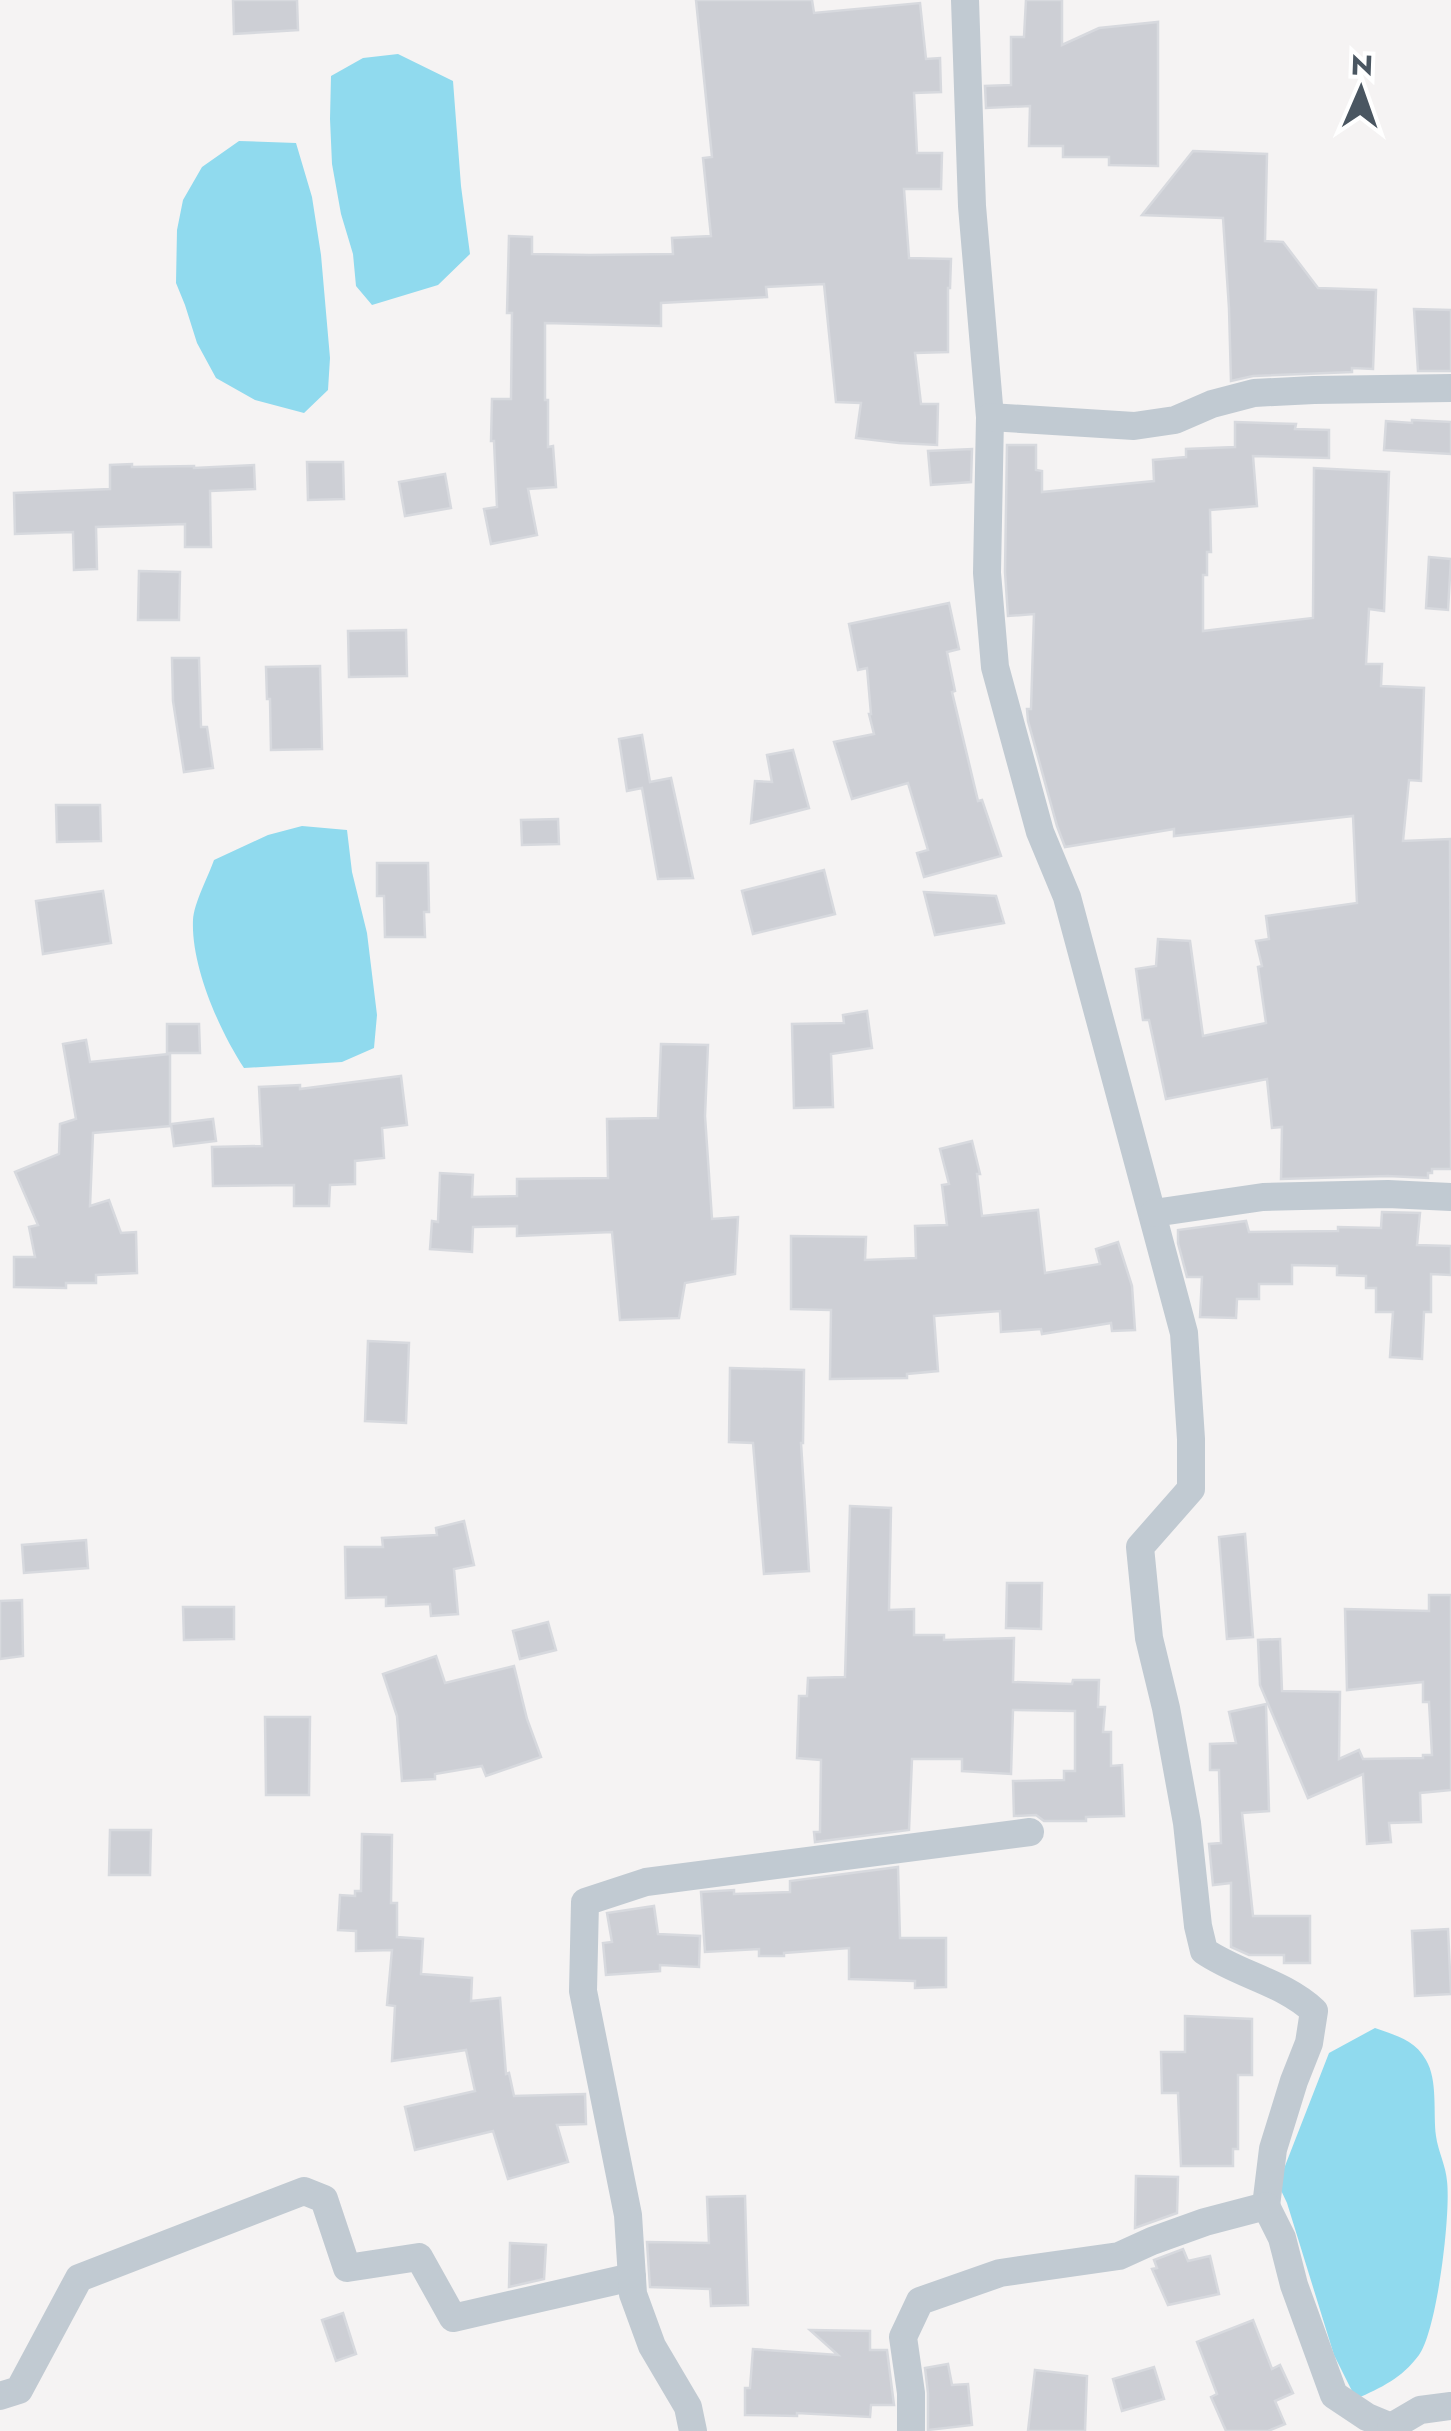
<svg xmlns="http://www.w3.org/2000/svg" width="1451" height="2431" font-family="Jost,sans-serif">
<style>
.water{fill:#90daee}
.building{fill:#cdcfd5;stroke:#d7d9de;stroke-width:2.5}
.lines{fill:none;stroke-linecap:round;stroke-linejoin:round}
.street{stroke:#c1cad2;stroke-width:28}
</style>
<rect width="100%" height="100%" fill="#f5f3f3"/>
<g class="water">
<polygon points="398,54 453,81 461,186 470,254 438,285 372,305 356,286 353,254 341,214 332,164 330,119 331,76 363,58"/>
<polygon points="239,141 296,143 312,197 321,255 330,358 328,390 304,413 255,400 216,378 197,343 185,305 176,283 177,230 183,200 202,167"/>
<path d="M302 826 347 830 352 872 367 933 377 1015 374 1048 342 1062 244 1068C219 1030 191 966 193 920 194 903 208 877 214 860L268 835Z"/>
<path d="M1375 2028C1395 2035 1415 2040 1426 2060 1438 2080 1433 2113 1436 2136 1438 2151 1446 2166 1447 2181 1451 2214 1437 2330 1419 2355 1401 2379 1382 2387 1356 2399L1334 2355 1287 2203 1278 2184 1329 2053Z"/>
</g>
<g class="building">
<polygon points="233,0 297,0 298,30 234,34"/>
<polygon points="696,0 812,0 814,13 920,3 926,59 940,58 941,92 914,93 917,153 942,153 941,189 904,189 909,258 951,259 950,288 948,288 948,352 915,353 921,404 938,404 937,445 899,443 856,438 861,403 836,402 824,284 766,287 767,297 661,303 661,326 545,323 545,400 548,400 548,447 553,446 556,487 528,489 537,535 491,544 484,509 497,507 494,441 491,441 492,399 511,399 512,313 507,313 509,236 532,237 532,254 590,255 673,254 672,238 711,236 703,158 712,157"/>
<polygon points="1026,0 1062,0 1062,45 1099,28 1158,22 1158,166 1109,165 1109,157 1063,157 1063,146 1029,146 1030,106 986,108 985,86 1011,85 1011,37 1024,37"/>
<polygon points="1193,151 1267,154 1265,241 1283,242 1318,288 1376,290 1373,369 1352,368 1352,372 1253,376 1231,381 1229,308 1223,218 1142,215"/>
<polygon points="1414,309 1451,310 1451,371 1418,371"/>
<polygon points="1412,420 1451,422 1451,454 1384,450 1386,421 1412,423"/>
<polygon points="1235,422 1296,424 1295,429 1329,430 1329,458 1253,456 1257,506 1210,510 1211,552 1207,552 1207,575 1203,575 1203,631 1313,618 1314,468 1389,472 1384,611 1369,609 1366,664 1382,664 1381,686 1424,688 1421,781 1409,780 1403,841 1450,839 1451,1169 1432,1169 1432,1173 1428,1173 1428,1178 1388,1176 1281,1179 1282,1127 1272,1128 1267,1079 1166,1099 1149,1020 1143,1020 1136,969 1156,966 1158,939 1190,941 1203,1036 1266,1023 1258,967 1262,966 1256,941 1269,939 1266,916 1357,903 1353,816 1174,836 1174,829 1065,847 1057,826 1028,721 1027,709 1031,709 1034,614 1008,616 1005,572 1007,445 1036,445 1036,470 1042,471 1042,492 1154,481 1153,460 1186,457 1186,449 1235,447"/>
<polygon points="972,449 971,482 931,485 928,451"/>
<polygon points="307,462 343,462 344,499 308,500"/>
<polygon points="132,464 132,467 194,466 194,468 254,465 255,489 210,491 211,547 185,547 185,524 96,527 97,569 74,570 73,532 15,534 14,493 110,489 110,465"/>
<polygon points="445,474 451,508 405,516 399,482"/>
<polygon points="1429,557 1451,559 1448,610 1426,608"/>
<polygon points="139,571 180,572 179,620 138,620"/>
<polygon points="949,603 959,649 947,652 955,691 952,692 978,801 982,800 1001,856 924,877 917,853 928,850 908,783 852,799 834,742 874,734 869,714 871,714 867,668 858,670 849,624"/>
<polygon points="406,630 407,676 349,677 348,631"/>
<polygon points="172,658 199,658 201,727 207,727 213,768 184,772 173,701"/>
<polygon points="320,666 322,749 271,750 270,699 267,699 266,667"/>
<polygon points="642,735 650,782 671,778 693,878 658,879 642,788 627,791 619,739"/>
<polygon points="793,750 809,808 751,823 755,781 772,782 767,755"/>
<polygon points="56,805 100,805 101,841 57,842"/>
<polygon points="558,819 559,844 522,845 521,820"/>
<polygon points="377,863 428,863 429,912 424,912 425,937 385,937 384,896 377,896"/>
<polygon points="824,870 835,914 753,934 742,891"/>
<polygon points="103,891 111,943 43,954 36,901"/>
<polygon points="924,892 996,896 1004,923 935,935"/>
<polygon points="867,1011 872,1048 831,1054 833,1107 794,1108 792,1024 844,1023 843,1015"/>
<polygon points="167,1024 199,1024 200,1053 167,1053"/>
<polygon points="86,1040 90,1062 170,1054 170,1126 93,1133 90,1206 109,1200 121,1233 136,1232 137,1273 96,1275 96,1283 66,1283 66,1288 14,1287 14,1257 35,1257 29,1227 38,1225 15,1172 59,1154 60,1124 76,1119 63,1044"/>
<polygon points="661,1044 708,1045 705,1116 712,1219 738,1217 735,1274 685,1283 679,1318 620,1320 612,1232 517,1236 517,1226 473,1227 472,1252 430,1249 432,1221 438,1222 440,1173 473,1175 472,1197 517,1196 517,1179 608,1178 607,1119 658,1118"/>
<polygon points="401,1076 407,1125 382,1128 384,1158 355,1161 355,1184 330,1185 329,1206 294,1206 294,1185 213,1186 212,1147 262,1146 259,1087 300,1085 300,1089"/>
<polygon points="213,1119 216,1141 174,1146 171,1124"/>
<polygon points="972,1141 980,1174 977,1174 982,1216 1038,1210 1045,1273 1100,1264 1096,1249 1118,1242 1132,1286 1135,1330 1112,1331 1111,1323 1042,1334 1041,1329 1001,1332 1000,1311 934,1316 938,1371 907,1374 907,1378 830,1379 831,1310 791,1309 791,1236 866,1237 865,1260 916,1258 915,1226 947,1225 942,1185 949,1184 940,1149"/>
<polygon points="1382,1212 1420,1213 1417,1245 1451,1246 1451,1275 1431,1274 1431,1312 1424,1312 1422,1359 1390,1357 1393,1312 1376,1312 1376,1288 1366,1288 1366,1276 1337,1275 1337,1266 1292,1265 1292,1284 1259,1284 1259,1299 1237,1299 1236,1318 1200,1317 1202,1277 1187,1277 1178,1243 1178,1230 1246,1221 1249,1232 1338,1231 1338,1227 1381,1228"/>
<polygon points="368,1341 409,1343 406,1423 365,1421"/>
<polygon points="730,1368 804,1370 803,1443 801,1443 809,1571 764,1574 753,1443 729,1442"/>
<polygon points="850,1506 891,1508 889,1610 914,1609 914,1635 944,1635 944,1640 1014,1638 1013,1682 1072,1684 1073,1680 1099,1680 1098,1707 1105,1707 1103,1732 1111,1732 1111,1766 1122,1765 1124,1816 1086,1817 1086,1821 1044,1821 1036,1815 1014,1816 1013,1781 1064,1780 1064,1771 1075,1771 1075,1711 1013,1710 1011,1774 962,1771 962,1759 912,1759 909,1830 815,1842 814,1832 820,1832 821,1760 797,1758 799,1696 807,1696 808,1678 845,1677"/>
<polygon points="464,1521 474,1565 454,1569 458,1614 431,1616 430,1604 386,1606 386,1597 346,1598 345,1547 383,1547 382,1538 437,1535 436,1528"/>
<polygon points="1245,1534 1253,1637 1227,1639 1219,1537"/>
<polygon points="86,1540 88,1568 24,1573 22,1545"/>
<polygon points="1007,1583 1042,1583 1041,1629 1006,1628"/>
<polygon points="1429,1595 1451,1595 1451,1790 1420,1793 1421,1822 1389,1823 1391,1842 1367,1844 1363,1774 1308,1798 1260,1685 1258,1640 1280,1639 1282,1691 1340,1692 1339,1759 1359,1750 1363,1759 1423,1758 1423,1755 1432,1755 1429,1702 1423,1702 1423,1682 1347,1690 1345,1609 1429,1611"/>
<polygon points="22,1600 23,1656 0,1659 0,1601"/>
<polygon points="183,1607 234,1607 234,1639 184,1640"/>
<polygon points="548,1622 556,1650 520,1659 513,1631"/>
<polygon points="436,1656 445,1683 514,1666 527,1719 541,1757 486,1776 482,1766 435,1774 435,1779 402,1781 397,1716 383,1674"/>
<polygon points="1266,1704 1269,1811 1242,1813 1253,1916 1310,1916 1310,1963 1284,1963 1284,1955 1249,1955 1231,1947 1231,1883 1213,1885 1209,1844 1221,1843 1219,1770 1210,1770 1210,1744 1236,1743 1229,1712"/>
<polygon points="265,1717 310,1717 309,1795 266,1795"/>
<polygon points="110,1830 151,1830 150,1875 109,1875"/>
<polygon points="362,1834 392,1835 391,1903 397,1903 397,1937 423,1939 421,1974 472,1978 471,2001 500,1998 506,2074 509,2073 514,2096 585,2094 586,2124 557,2125 568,2162 508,2179 493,2131 415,2150 405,2107 475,2091 466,2050 392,2061 395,2006 387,2005 392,1950 356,1951 356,1931 338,1930 340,1895 355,1896 355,1891 361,1891"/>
<polygon points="898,1867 900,1938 946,1938 946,1987 915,1988 915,1981 849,1979 849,1948 784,1953 784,1956 759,1956 759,1949 705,1952 701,1892 734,1890 734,1894 790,1892 790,1881"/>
<polygon points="654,1906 658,1934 700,1936 699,1967 660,1965 660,1971 606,1975 603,1943 612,1942 607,1913"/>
<polygon points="1448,1929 1451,1994 1415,1996 1412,1931"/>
<polygon points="1185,2016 1252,2019 1252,2075 1238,2075 1238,2149 1233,2149 1233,2166 1181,2166 1178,2093 1162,2093 1161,2052 1185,2052"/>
<polygon points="1136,2176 1178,2177 1177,2213 1135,2228"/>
<polygon points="745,2196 748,2305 711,2306 710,2289 650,2287 647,2242 709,2243 707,2197"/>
<polygon points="510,2243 546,2245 544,2279 509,2287"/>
<polygon points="1183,2249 1188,2261 1210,2256 1219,2294 1168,2305 1152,2269 1157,2268 1154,2260"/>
<polygon points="343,2313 356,2354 336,2361 322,2320"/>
<polygon points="1253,2320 1272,2369 1280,2365 1293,2393 1275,2401 1285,2424 1268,2431 1226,2431 1211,2397 1217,2394 1197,2342"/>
<polygon points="810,2330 870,2331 870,2350 887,2350 894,2405 871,2405 870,2417 797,2413 797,2416 745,2415 745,2388 750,2388 753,2349 838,2355"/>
<polygon points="948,2364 952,2385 968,2384 972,2425 928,2430 928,2393 925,2368"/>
<polygon points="1154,2367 1164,2399 1122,2411 1113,2379"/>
<polygon points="1035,2370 1087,2376 1085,2431 1028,2431"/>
</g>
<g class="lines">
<g class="street">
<path d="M965 0 972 206 990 417 987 573 995 667 1040 832 1067 897 1184 1333 1191 1439V1489L1140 1547 1149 1638 1166 1708 1187 1823 1198 1926 1204 1951C1239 1975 1283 1982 1314 2011L1309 2043 1294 2081 1273 2149 1266 2206"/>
<polyline points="990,417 1134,426 1175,420 1212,404 1254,393 1314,390 1451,388"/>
<polyline points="1154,1213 1263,1197 1388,1194 1451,1197"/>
<polyline points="0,2396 19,2390 79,2278 304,2191 324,2199 347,2268 419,2257 453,2318 632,2277"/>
<polyline points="693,2431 688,2407 652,2346 633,2294 628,2215 583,1991 585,1902 646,1882 1030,1832"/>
<polyline points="911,2431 911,2393 903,2337 920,2301 1000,2273 1119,2256 1152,2241 1205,2222 1266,2206 1282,2238 1294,2285 1334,2395 1367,2417 1391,2427"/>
<polyline points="1392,2431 1391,2427 1420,2410 1451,2406"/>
</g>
</g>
<g transform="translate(1361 90) rotate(2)" stroke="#ffffff" stroke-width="8" paint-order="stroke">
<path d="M0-8L18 38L0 25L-18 38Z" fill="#4a5661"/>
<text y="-15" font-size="28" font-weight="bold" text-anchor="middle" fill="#4a5661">N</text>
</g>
</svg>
